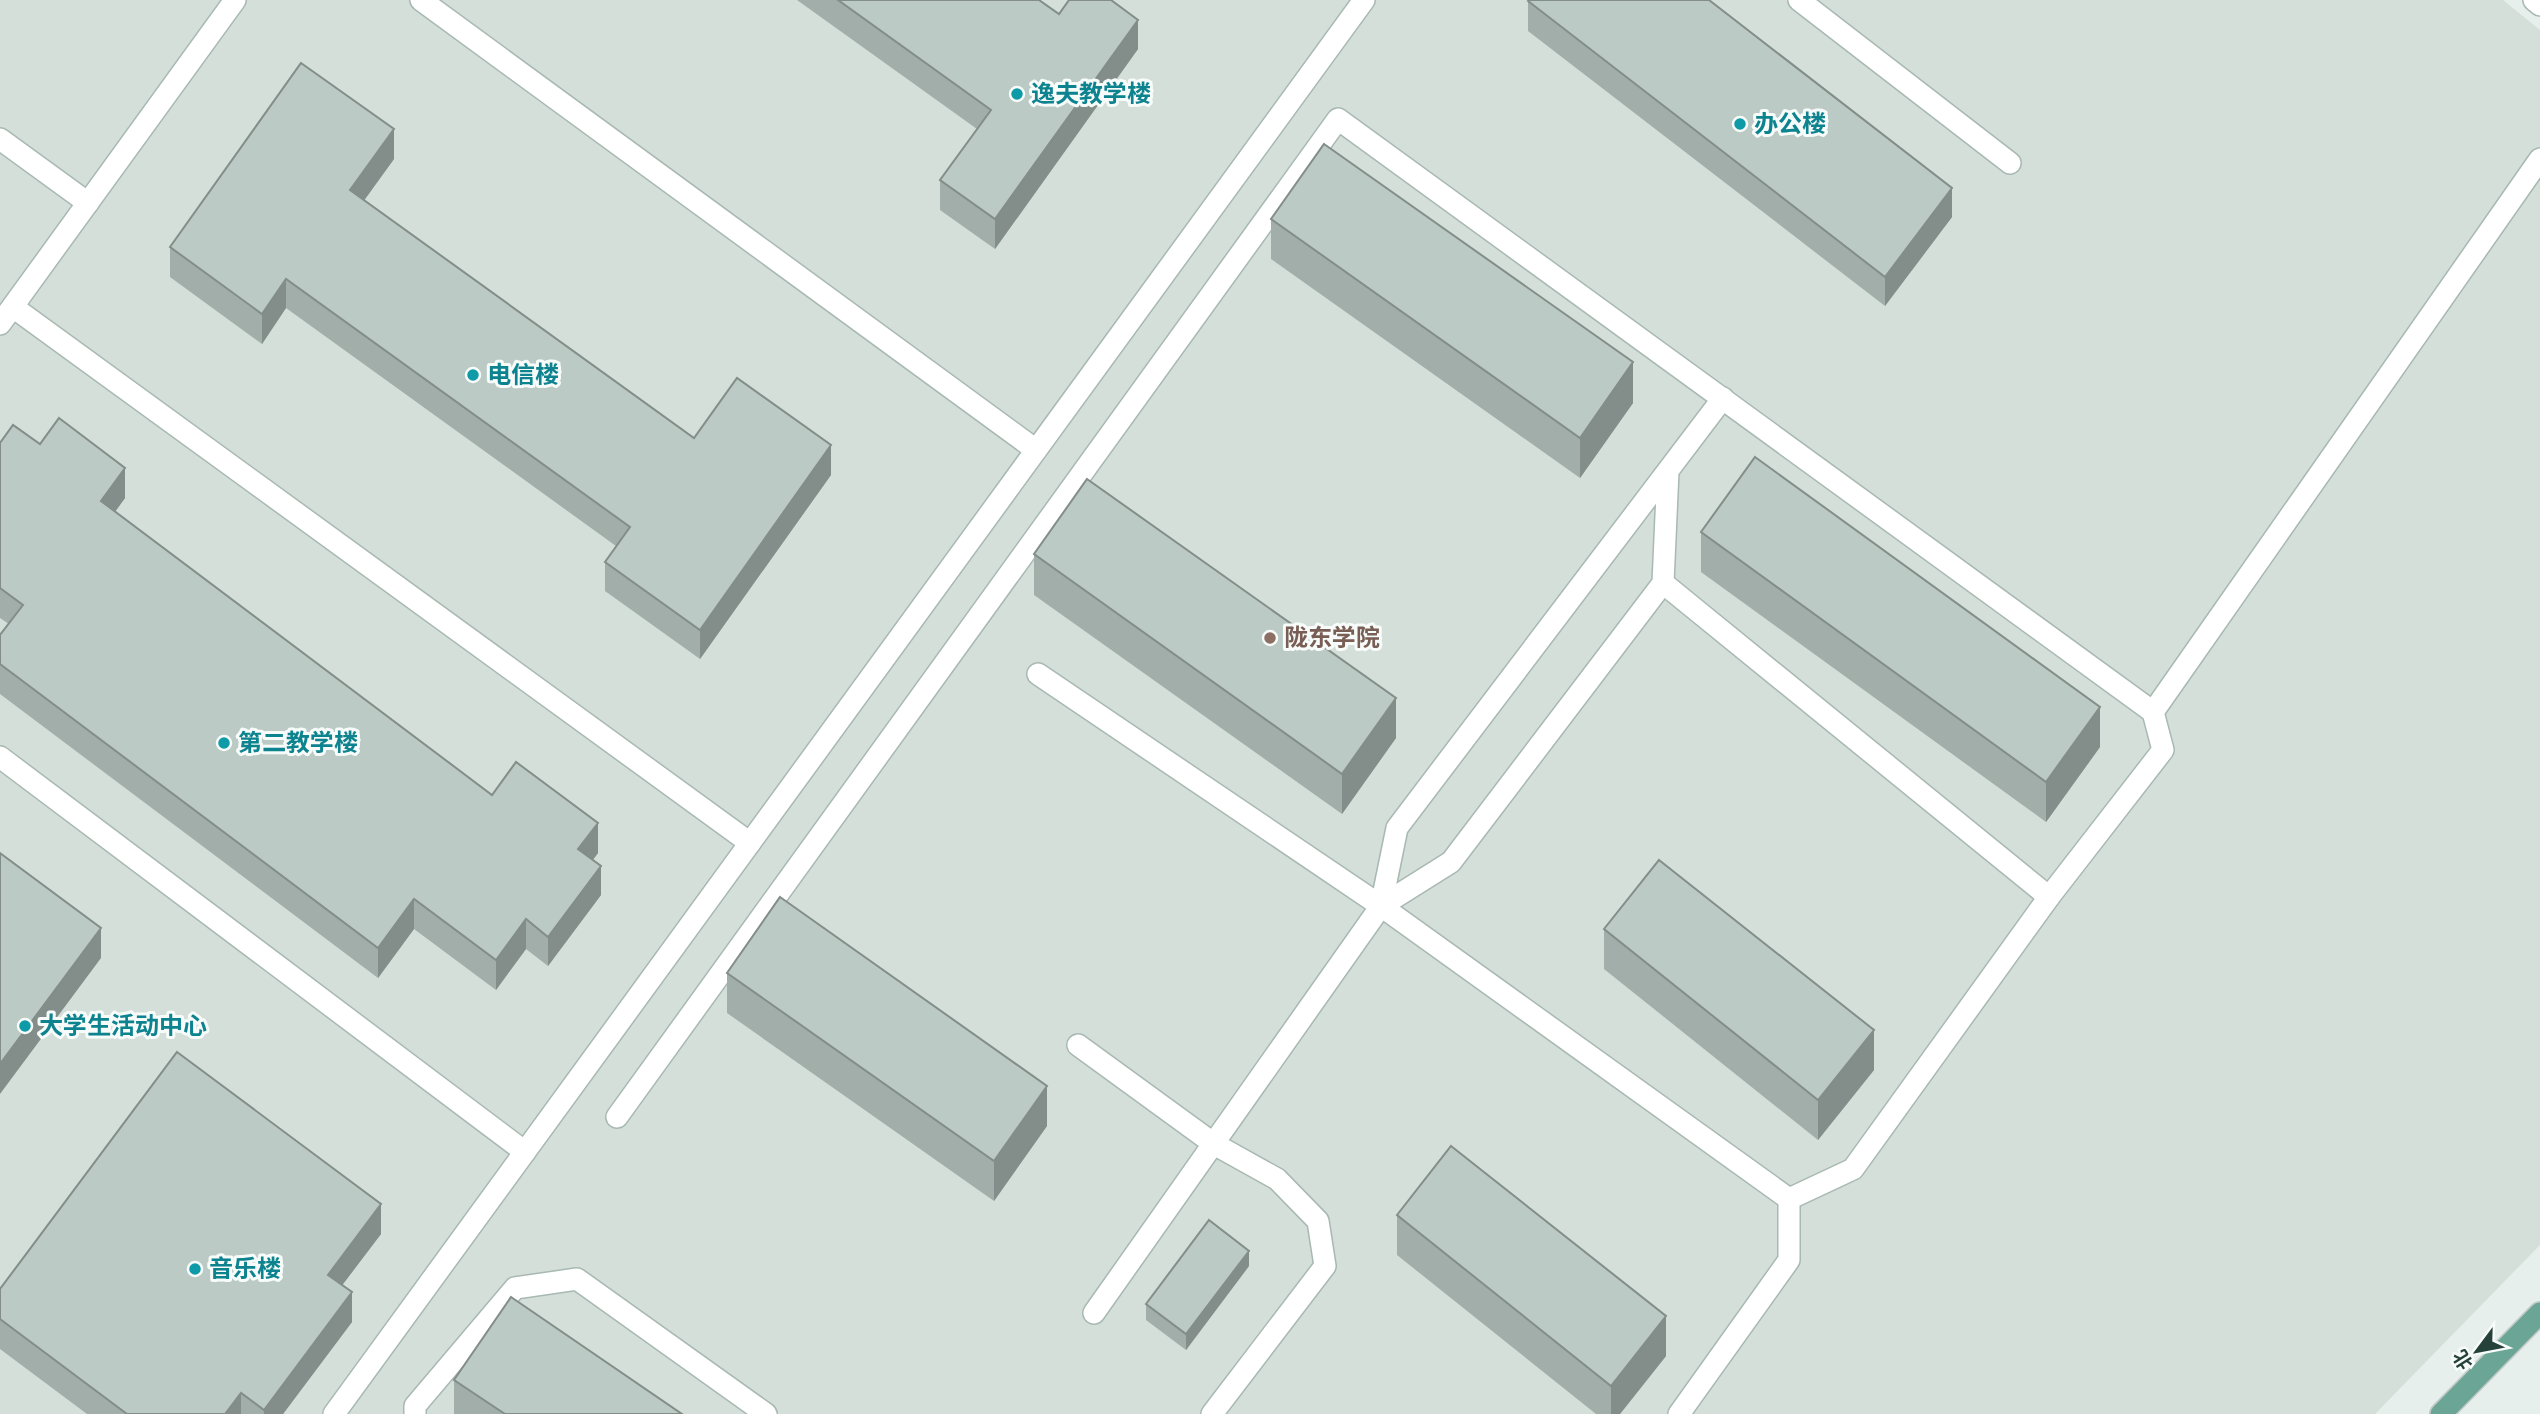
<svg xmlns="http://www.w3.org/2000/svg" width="2540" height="1414" font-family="'DejaVu Sans','Noto Sans SC',sans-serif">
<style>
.built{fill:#d4dfda}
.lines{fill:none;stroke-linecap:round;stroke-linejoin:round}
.service-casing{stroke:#a8b8b2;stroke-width:24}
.tertiary-casing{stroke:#a8b8b2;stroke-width:24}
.primary-casing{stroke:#c2cac8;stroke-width:24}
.service{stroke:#fff;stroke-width:21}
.tertiary{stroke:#fff;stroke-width:21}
.primary{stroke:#6aa596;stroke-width:21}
.wall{fill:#a1aea9}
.shaded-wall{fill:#838d89}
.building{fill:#bbcac4;stroke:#838d89;stroke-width:2}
.culture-dot{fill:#0f9aa8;stroke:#f7fbf9;stroke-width:2.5}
.education-dot{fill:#8d6e63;stroke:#f7fbf9;stroke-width:2.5}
.labels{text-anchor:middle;stroke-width:6;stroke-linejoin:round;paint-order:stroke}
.culture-label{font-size:24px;font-weight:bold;fill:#0d838f;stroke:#f7fbf9;text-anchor:start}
.education-label{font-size:24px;font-weight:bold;fill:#785e54;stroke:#f7fbf9;text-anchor:start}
</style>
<rect width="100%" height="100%" fill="#e6efeb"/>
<polygon class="built" points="0,0 2503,0 2540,30 2540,1245 2375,1414 0,1414"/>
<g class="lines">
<defs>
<g id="service">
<polyline points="421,0 1036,450"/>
<polyline points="1799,0 2010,163"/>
<polyline points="0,139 88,203"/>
<polyline points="13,307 750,843"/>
<polyline points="0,324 235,0"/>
<polyline points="1668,471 1663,583 1451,862 1381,906 1397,828 1723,398"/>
<polyline points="1663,583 2049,897"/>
<polyline points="1038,674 1381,906 1789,1199"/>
<polyline points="0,757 525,1152"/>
<polyline points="1078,1045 1214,1144 1277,1179 1318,1221 1325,1266 1212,1414"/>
<polyline points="617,1117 1338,119 2153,712 2540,159"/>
<polyline points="1094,1313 1381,906"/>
<polyline points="334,1414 1364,0"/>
<polyline points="415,1414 415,1406 515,1288 577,1279 766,1414"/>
<polyline points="1679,1414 1789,1260 1789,1199 1853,1169 2049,897 2163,750 2153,712"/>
</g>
<polyline id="tertiary" points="2534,0 2540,5"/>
<polyline id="primary" points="2441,1414 2540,1313"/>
</defs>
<use href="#service" class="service-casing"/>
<use href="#tertiary" class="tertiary-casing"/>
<use href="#primary" class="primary-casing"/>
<use href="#service" class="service"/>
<use href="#tertiary" class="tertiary"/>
<use href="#primary" class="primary"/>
</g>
<g class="wall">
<polygon points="797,0 1039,0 1059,14 1138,49 995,249 940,210 940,180 977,129"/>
<polygon points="1528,1 1952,217 1885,306 1528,31"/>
<polygon points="394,159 364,200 694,438 831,475 700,659 605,591 605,562 616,546 286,308 262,344 170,277 170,247"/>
<polygon points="1271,219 1633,403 1580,478 1271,259"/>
<polygon points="0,443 40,444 125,498 115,512 492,795 598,853 593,860 601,895 548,966 526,949 496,990 414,929 378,978 0,694 0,635 9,624 0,618"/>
<polygon points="1701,532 2100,747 2046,822 1701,572"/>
<polygon points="1034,554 1396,738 1342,814 1034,595"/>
<polygon points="1604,929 1874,1070 1818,1140 1604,969"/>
<polygon points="727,973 1047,1126 994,1201 727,1013"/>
<polygon points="1397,1215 1666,1356 1620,1414 1596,1414 1397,1255"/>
<polygon points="381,1234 342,1285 352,1322 283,1414 87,1414 0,1349 0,1289"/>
<polygon points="1249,1266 1186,1350 1146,1320 1146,1304"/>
<polygon points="454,1380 682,1414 454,1414"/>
</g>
<g class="shaded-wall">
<polygon points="1138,20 1138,49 995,249 995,219"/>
<polygon points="394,129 394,159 350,220 350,190"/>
<polygon points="1952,188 1952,217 1885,306 1885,277"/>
<polygon points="286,279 286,308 262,344 262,314"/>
<polygon points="1633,362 1633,403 1580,478 1580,438"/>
<polygon points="831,445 831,475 700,659 700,630"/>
<polygon points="125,468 125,498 101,531 101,501"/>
<polygon points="1396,698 1396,738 1342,814 1342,774"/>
<polygon points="2100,707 2100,747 2046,822 2046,782"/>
<polygon points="598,823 598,853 578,879 578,849"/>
<polygon points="601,866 601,895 548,966 548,937"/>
<polygon points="414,899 414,929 378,978 378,948"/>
<polygon points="526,919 526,949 496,990 496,960"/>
<polygon points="101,928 101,958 0,1094 0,1064"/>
<polygon points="1874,1030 1874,1070 1818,1140 1818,1100"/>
<polygon points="1047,1086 1047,1126 994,1201 994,1161"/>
<polygon points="381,1204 381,1234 328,1304 328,1275"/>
<polygon points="1249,1251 1249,1266 1186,1350 1186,1334"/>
<polygon points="352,1292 352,1322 283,1414 264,1414 264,1410"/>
<polygon points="1666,1316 1666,1356 1620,1414 1611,1414 1611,1386"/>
<polygon points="241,1393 241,1414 225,1414"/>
</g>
<g class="building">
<polygon points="838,0 1039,0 1059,14 1069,0 1111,0 1138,20 995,219 940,180 991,110"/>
<polygon points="1529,0 1709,0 1952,188 1885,277 1528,1"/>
<polygon points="301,63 394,129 350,190 694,438 737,378 831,445 700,630 605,562 630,527 286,279 262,314 170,247"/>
<polygon points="1324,144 1633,362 1580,438 1271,219"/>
<polygon points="59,418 125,468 101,501 492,795 516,762 598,823 578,849 601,866 548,937 526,919 496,960 414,899 378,948 0,664 0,635 23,605 0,588 0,443 13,425 40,444"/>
<polygon points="1755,457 2100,707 2046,782 1701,532"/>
<polygon points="1087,479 1396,698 1342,774 1034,554"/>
<polygon points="0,853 101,928 0,1064"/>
<polygon points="1659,860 1874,1030 1818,1100 1604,929"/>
<polygon points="780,897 1047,1086 994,1161 727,973"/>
<polygon points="177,1052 381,1204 328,1275 352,1292 264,1410 241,1393 225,1414 127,1414 0,1319 0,1289"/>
<polygon points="1451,1146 1666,1316 1611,1386 1397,1215"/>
<polygon points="1209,1220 1249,1251 1186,1334 1146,1304"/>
<polygon points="511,1297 682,1414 505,1414 454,1380"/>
</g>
<g class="culture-dot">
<circle cx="1017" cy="94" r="7"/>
<circle cx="1740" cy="124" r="7"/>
<circle cx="473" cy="375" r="7"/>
<circle cx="224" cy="743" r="7"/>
<circle cx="25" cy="1026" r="7"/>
<circle cx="195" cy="1269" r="7"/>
</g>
<circle class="education-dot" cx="1270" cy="638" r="7"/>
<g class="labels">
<g class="culture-label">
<text x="1031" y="102">逸夫教学楼</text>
<text x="1754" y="132">办公楼</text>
<text x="487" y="383">电信楼</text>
<text x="238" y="751">第二教学楼</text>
<text x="39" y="1034">大学生活动中心</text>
<text x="209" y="1277">音乐楼</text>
</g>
<g class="education-label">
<text x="1284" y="646">陇东学院</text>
</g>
</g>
<g transform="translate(2477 1351) rotate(238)" stroke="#f7fbf9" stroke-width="5" paint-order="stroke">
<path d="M0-5L12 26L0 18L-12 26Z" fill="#24423a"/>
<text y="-10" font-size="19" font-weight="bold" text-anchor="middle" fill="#24423a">北</text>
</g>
</svg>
